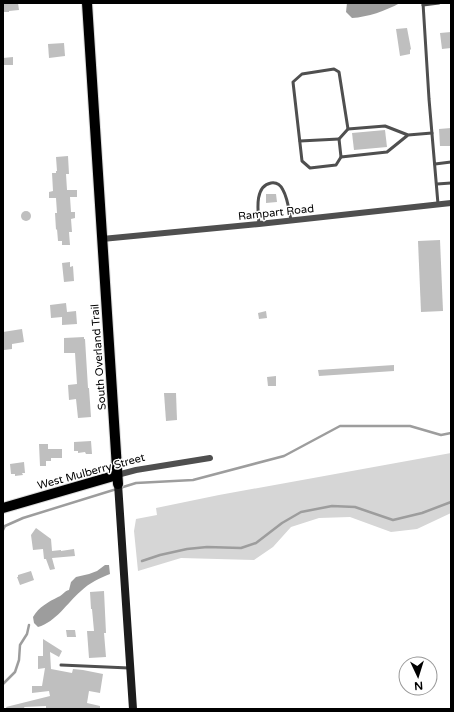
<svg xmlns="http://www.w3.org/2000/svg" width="454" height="712" font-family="'Varela Round',sans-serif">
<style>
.green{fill:#d6d6d6}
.water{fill:#9d9d9d}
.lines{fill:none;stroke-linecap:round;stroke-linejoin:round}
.stream{stroke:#9d9d9d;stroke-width:2.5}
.building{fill:#bfbfbf}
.primary-casing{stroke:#dbdbdb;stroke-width:12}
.lane{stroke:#4f4f4f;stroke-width:3}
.street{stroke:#4f4f4f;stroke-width:6}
.secondary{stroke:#1c1c1c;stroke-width:8}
.primary{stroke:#000;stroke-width:10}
.labels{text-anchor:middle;stroke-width:3;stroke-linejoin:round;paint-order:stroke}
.street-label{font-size:11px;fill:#000;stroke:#fff}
</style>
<rect width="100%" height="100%" fill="#fff"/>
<polygon class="green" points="451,453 451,513 417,529 391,532 350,517 319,518 291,527 273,547 254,560 181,558 138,571 134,531 136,519 157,515 156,508 219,495"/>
<g class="water">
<path d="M347 3H400C385 11 368 17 352 18L346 12Z"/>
<path d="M105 565H109L110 574C100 578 89 583 81 591 67 603 56 622 38 627L34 623 33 617C39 607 48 602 58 597 63 595 64 591 69 590L71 582 76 577 89 574 97 571Z"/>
</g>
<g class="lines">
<g class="stream">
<polyline points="3,530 5,526 23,518 136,483 193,480 284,456 340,426 410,426 441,435 451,433"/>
<polyline points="142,561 160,555 187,549 207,547 241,548 256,543 282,523 301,512 332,506 355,507 393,520 422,513 451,502"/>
<polyline points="3,684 15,672 19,660 20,645 27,634 29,625"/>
</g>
</g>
<g class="building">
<polygon points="3,3 18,3 19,10 9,11 9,12 3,12"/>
<polygon points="407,28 411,49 410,50 410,54 400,56 396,29"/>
<polygon points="451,32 451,48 442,49 440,33"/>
<polygon points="64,43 65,56 49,58 48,44"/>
<polygon points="13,57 13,65 3,65 3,58"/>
<polygon points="451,128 451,146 440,146 439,129"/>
<polygon points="385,130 387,147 354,150 352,133"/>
<polygon points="68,156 69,174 66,174 67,190 77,190 77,197 70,197 71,212 75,212 75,218 71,219 72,232 69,232 70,245 62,245 62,241 58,241 57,229 56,230 55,213 57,213 56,198 49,198 49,192 53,191 52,173 56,173 56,171 57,171 56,157"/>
<polygon points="266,194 276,194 277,202 266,203"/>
<circle cx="26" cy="216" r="5"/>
<polygon points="440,240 443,311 421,312 418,241"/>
<polygon points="70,262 70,267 73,266 74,281 64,282 62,263"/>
<polygon points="66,303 67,312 76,311 77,324 62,325 62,317 51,318 50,305"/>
<polygon points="266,311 267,318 259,319 258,313"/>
<polygon points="22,329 24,342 12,344 12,349 4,350 3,342 3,332"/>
<polygon points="84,337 84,339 85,339 88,388 89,388 91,417 78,418 76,399 69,400 68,385 77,384 75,353 64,353 64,338"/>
<polygon points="394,365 394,371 319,376 318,370"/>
<polygon points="276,376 276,386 268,386 267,377"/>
<polygon points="164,393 176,393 177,420 166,421"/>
<polygon points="91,441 92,454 86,454 85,452 78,453 78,451 74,451 74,442"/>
<polygon points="39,444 48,444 48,449 62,449 62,458 51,458 51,461 46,461 46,466 40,466"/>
<polygon points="24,462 25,473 22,473 23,475 15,476 15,474 11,474 10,464"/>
<polygon points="36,528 51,539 52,551 61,550 61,551 74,549 75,556 52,558 55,569 50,570 46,559 44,559 43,549 33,550 31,535"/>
<polygon points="31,571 34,580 20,585 17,577 18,577 18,575"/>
<polygon points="104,591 106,633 104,633 106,657 89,658 87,631 94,631 92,609 91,609 90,592"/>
<polygon points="66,630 75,630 76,637 67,637"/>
<polygon points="43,639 62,651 59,657 50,652 51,669 72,673 73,669 83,670 103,674 100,693 89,691 87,703 100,706 100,709 46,709 46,706 24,707 25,709 7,709 6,707 50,696 49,691 32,693 32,686 42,686 45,668 38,669 38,656 43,656"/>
</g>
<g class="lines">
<defs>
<g id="primary">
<polyline points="87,3 118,484"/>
<polyline points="3,508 117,475"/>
</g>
</defs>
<use href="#primary" class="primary-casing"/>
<g class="lane">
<polyline points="423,3 429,99 438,204"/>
<polyline points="423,5 439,3"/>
<polyline points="408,135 385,126 348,129 339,139 341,157 387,152 408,135 432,133"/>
<polyline points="300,141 339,139"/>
<polyline points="341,157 336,165 310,168 302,161 293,82 302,74 334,69 339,72 348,129"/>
<polyline points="435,164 451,162"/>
<polyline points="437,184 451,183"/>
<path d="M259 224C258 212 254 186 271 183 277 182 281 186 283 190 288 199 289 211 291 220"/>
<polyline points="61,665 129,668"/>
</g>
<g class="street">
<polyline points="102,239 259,224 451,203"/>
<polyline points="117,475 136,470 210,458"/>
</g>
<polyline class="secondary" points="118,484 133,709"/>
<use href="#primary" class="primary"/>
</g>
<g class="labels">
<g class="street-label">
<text transform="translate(276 212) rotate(-6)" y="4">Rampart Road</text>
<text transform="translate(98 357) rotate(-94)" y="4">South Overland Trail</text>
<text transform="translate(91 471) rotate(-15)" y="4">West Mulberry Street</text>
</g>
</g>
<rect width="454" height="712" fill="none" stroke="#000000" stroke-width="8"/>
<g transform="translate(418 676) rotate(176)"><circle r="19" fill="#ffffff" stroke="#999999"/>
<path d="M0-3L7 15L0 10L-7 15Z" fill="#000000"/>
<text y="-6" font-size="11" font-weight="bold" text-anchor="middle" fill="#000000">N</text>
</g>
</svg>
